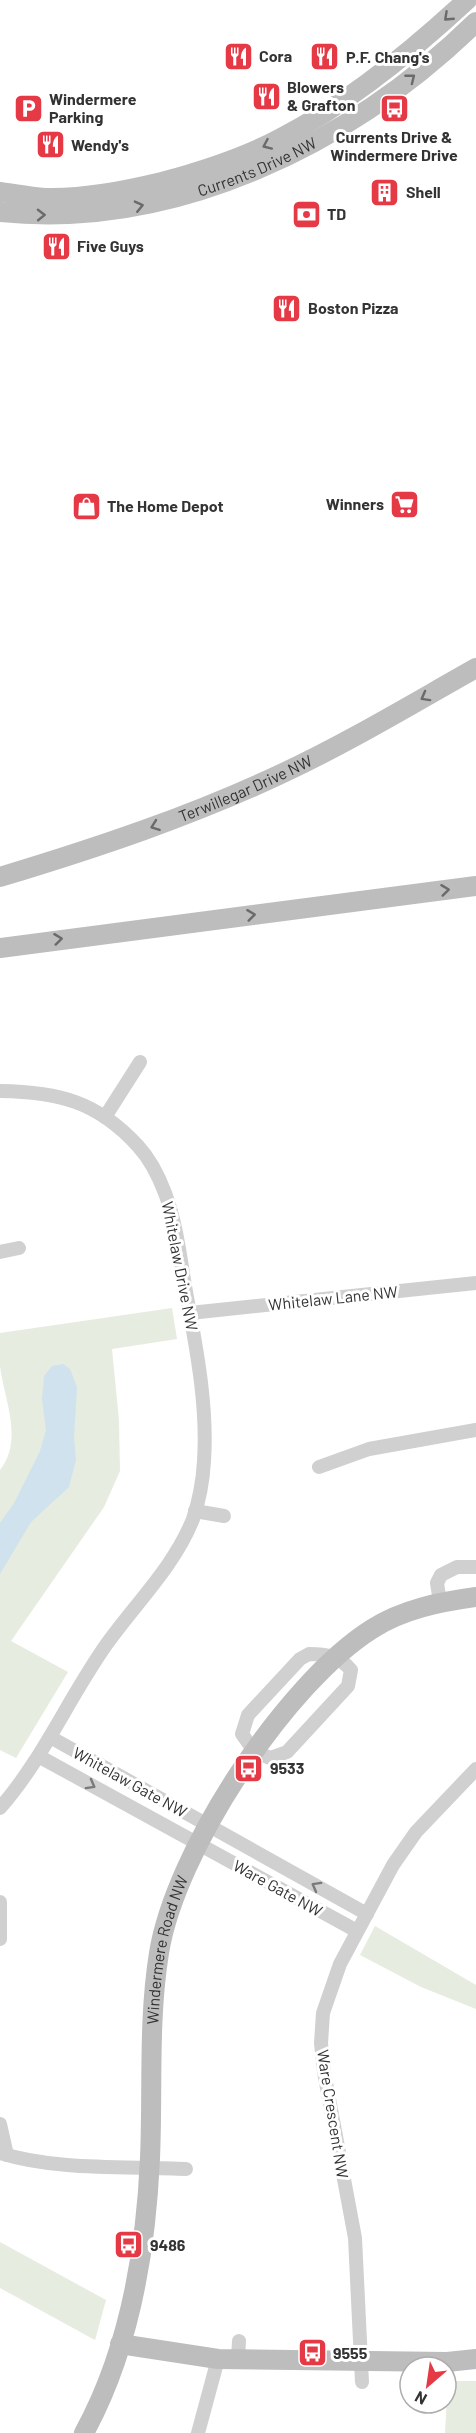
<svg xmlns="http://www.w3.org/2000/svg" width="476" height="2433" font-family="Barlow,sans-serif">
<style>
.green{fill:#e6ecdf}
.water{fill:#cfe2ee}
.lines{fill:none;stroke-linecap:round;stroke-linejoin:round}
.street{stroke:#d0d0d0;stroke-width:14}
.secondary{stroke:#bdbdbd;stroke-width:20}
.oneway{stroke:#6a6a6a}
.oneway2{stroke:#7a7a7a}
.labels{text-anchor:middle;stroke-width:6;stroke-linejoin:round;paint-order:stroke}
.poi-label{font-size:16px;font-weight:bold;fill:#333;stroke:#fff;text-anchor:start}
.street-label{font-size:16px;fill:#333;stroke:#fff}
</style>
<rect width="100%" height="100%" fill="#fff"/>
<g class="green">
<path d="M172 1308 177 1339 112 1349 119 1420 120 1471 104 1507 11 1641 68 1672 16 1758 0 1750V1470C24 1440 4 1399 0 1366 0 1355 0 1344 0 1333Z"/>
<polygon points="375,1926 476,1985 476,2009 421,1987 360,1955"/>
<polygon points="0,2242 106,2300 95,2340 0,2288"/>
<polygon points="448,2381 476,2381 476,2433 445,2433"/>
</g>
<polygon class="water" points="63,1364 70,1369 77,1387 74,1437 76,1460 69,1487 31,1522 0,1574 0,1523 14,1503 40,1451 46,1430 42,1399 44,1376 52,1366"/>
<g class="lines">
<g class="street">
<path d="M0 1091C58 1092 97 1101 138 1146 149 1158 159 1177 165 1193 176 1222 180 1255 185 1286 195 1342 208 1403 204 1461 203 1480 199 1501 193 1519 174 1567 135 1604 106 1645 68 1699 43 1759 0 1808"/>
<polyline points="105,1117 140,1062"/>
<polyline points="0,1252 19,1248"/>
<polyline points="190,1313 476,1283"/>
<polyline points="319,1467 369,1449 476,1430"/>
<polyline points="195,1511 224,1516"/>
<polyline points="440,1602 437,1583 441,1575 457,1567 476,1567"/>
<path d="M309 1654C327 1654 339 1656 351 1670L348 1686 287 1752 270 1758 254 1751 242 1734 248 1715 300 1659Z"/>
<polyline points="50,1737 367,1914"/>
<polyline points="40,1757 357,1931"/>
<polyline points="0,1902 0,1939"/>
<polyline points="0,2124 7,2155"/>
<path d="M0 2153C56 2171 128 2166 186 2169"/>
<polyline points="238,2359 239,2341"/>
<polyline points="362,2382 355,2238 324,2072 321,2043 323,2013 340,1964 393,1865 416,1832 476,1769"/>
<polyline points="198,2433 218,2359"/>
</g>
<g class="secondary">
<path d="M0 192C15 194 30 197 45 198 84 199 124 191 162 182 203 171 244 158 281 138 349 103 411 52 467 0"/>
<path id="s1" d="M0 212C177 230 352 143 476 22"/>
<path id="s2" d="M0 877C96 848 192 816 283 773 349 742 412 704 476 668"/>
<polyline points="0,948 476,886"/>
<polyline points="120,2344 218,2359 447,2362 476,2359"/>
<path id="s3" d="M84 2433C129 2351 146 2251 150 2158 153 2090 148 2021 159 1953 175 1852 285 1684 372 1629 403 1609 440 1602 476 1597"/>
</g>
</g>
<defs><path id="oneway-chevron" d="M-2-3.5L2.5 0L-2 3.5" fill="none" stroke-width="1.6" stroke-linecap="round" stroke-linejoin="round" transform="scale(1.5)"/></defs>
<g class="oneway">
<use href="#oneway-chevron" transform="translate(448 17) rotate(137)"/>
<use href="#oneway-chevron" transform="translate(411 78) rotate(-38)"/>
<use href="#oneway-chevron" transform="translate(267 145) rotate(156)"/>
<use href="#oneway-chevron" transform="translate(139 206) rotate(-13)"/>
<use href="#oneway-chevron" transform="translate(41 215) rotate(-1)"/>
<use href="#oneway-chevron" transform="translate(425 697) rotate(151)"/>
<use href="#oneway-chevron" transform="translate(155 826) rotate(160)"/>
<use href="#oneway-chevron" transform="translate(445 890) rotate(-7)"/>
<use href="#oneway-chevron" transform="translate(251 915) rotate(-7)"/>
<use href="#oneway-chevron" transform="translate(58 939) rotate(-7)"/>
</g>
<g class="oneway2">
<use href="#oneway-chevron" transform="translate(91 1785) rotate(29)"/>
<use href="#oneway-chevron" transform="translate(316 1886) rotate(-151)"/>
</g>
<defs>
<symbol id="restaurant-square" viewBox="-11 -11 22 22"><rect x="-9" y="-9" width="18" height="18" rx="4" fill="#e63946" stroke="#fff"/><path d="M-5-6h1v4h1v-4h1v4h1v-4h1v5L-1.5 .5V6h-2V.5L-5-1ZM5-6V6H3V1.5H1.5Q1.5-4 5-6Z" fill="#fff"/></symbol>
<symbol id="parking-square" viewBox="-11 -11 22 22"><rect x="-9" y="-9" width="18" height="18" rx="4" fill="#e63946" stroke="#fff"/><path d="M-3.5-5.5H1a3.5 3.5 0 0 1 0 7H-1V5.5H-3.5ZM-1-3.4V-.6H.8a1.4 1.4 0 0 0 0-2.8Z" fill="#fff"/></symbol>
<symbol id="bus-square" viewBox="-11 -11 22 22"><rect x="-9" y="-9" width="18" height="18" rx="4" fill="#e63946" stroke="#fff"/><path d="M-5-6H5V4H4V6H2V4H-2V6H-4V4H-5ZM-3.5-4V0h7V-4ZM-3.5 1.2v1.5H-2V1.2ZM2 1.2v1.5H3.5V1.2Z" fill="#fff"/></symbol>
<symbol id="building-square" viewBox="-11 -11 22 22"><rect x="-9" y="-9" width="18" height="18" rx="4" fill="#e63946" stroke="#fff"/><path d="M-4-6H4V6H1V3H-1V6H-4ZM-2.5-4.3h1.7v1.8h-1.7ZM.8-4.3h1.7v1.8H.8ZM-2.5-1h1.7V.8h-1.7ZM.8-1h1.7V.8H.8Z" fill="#fff"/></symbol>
<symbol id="bank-square" viewBox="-11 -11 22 22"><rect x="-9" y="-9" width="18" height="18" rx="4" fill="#e63946" stroke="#fff"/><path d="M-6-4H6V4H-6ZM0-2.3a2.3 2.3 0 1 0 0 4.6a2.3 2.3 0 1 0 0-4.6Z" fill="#fff"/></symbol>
<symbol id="supermarket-square" viewBox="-11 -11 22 22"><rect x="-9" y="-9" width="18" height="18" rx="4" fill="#e63946" stroke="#fff"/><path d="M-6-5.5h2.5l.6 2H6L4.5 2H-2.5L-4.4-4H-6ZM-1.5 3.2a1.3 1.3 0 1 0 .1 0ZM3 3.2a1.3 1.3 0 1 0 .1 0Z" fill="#fff"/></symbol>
<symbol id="shop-square" viewBox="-11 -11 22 22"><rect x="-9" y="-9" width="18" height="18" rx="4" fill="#e63946" stroke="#fff"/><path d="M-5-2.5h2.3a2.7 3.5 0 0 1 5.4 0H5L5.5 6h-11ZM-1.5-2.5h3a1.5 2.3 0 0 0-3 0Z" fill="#fff"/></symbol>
</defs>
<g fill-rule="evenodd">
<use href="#restaurant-square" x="222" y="40" width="33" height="33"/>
<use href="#restaurant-square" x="308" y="40" width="33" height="33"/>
<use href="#restaurant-square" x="250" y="80" width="33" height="33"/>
<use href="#parking-square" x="12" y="92" width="33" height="33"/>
<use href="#bus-square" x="378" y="92" width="33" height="33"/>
<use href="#restaurant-square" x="34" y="128" width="33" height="33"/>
<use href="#building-square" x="368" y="176" width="33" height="33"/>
<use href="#bank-square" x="290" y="198" width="33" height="33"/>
<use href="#restaurant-square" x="40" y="230" width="33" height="33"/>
<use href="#restaurant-square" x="270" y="292" width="33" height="33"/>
<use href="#supermarket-square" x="388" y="488" width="33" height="33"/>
<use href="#shop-square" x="70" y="490" width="33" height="33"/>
<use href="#bus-square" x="232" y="1752" width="33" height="33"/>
<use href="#bus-square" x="112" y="2228" width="33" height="33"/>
<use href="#bus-square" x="296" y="2336" width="33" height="33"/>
</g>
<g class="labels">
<g class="poi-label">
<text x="259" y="62">Cora</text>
<text x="346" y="63">P.F. Chang's</text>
<text x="287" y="93">Blowers<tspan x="287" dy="18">&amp; Grafton</tspan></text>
<text x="49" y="105">Windermere<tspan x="49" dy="18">Parking</tspan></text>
<text x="394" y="143" text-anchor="middle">Currents Drive &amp;<tspan x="394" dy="18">Windermere Drive</tspan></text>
<text x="71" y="151">Wendy's</text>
<text x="406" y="198">Shell</text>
<text x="327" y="220">TD</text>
<text x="77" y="252">Five Guys</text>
<text x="308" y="314">Boston Pizza</text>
<text x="384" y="510" text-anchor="end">Winners</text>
<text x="107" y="512">The Home Depot</text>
<text x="270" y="1774">9533</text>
<text x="150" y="2251">9486</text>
<text x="333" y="2359">9555</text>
</g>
<g class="street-label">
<text dy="6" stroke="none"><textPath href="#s1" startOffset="264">Currents Drive NW</textPath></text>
<text dy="6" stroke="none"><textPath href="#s2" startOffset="261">Terwillegar Drive NW</textPath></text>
<text transform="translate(180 1266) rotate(79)" y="6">Whitelaw Drive NW</text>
<text transform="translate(333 1298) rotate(-6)" y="6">Whitelaw Lane NW</text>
<text transform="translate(130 1782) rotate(29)" y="6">Whitelaw Gate NW</text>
<text transform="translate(278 1888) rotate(29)" y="6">Ware Gate NW</text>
<text dy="6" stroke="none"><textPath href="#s3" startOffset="495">Windermere Road NW</textPath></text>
<text transform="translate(333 2114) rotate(81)" y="6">Ware Crescent NW</text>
</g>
</g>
<g transform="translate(428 2385) rotate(209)"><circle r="28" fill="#ffffff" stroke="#adadad" stroke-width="1.5"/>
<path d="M0-4.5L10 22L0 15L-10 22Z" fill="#e63946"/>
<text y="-9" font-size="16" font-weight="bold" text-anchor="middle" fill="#333333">N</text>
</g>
</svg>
